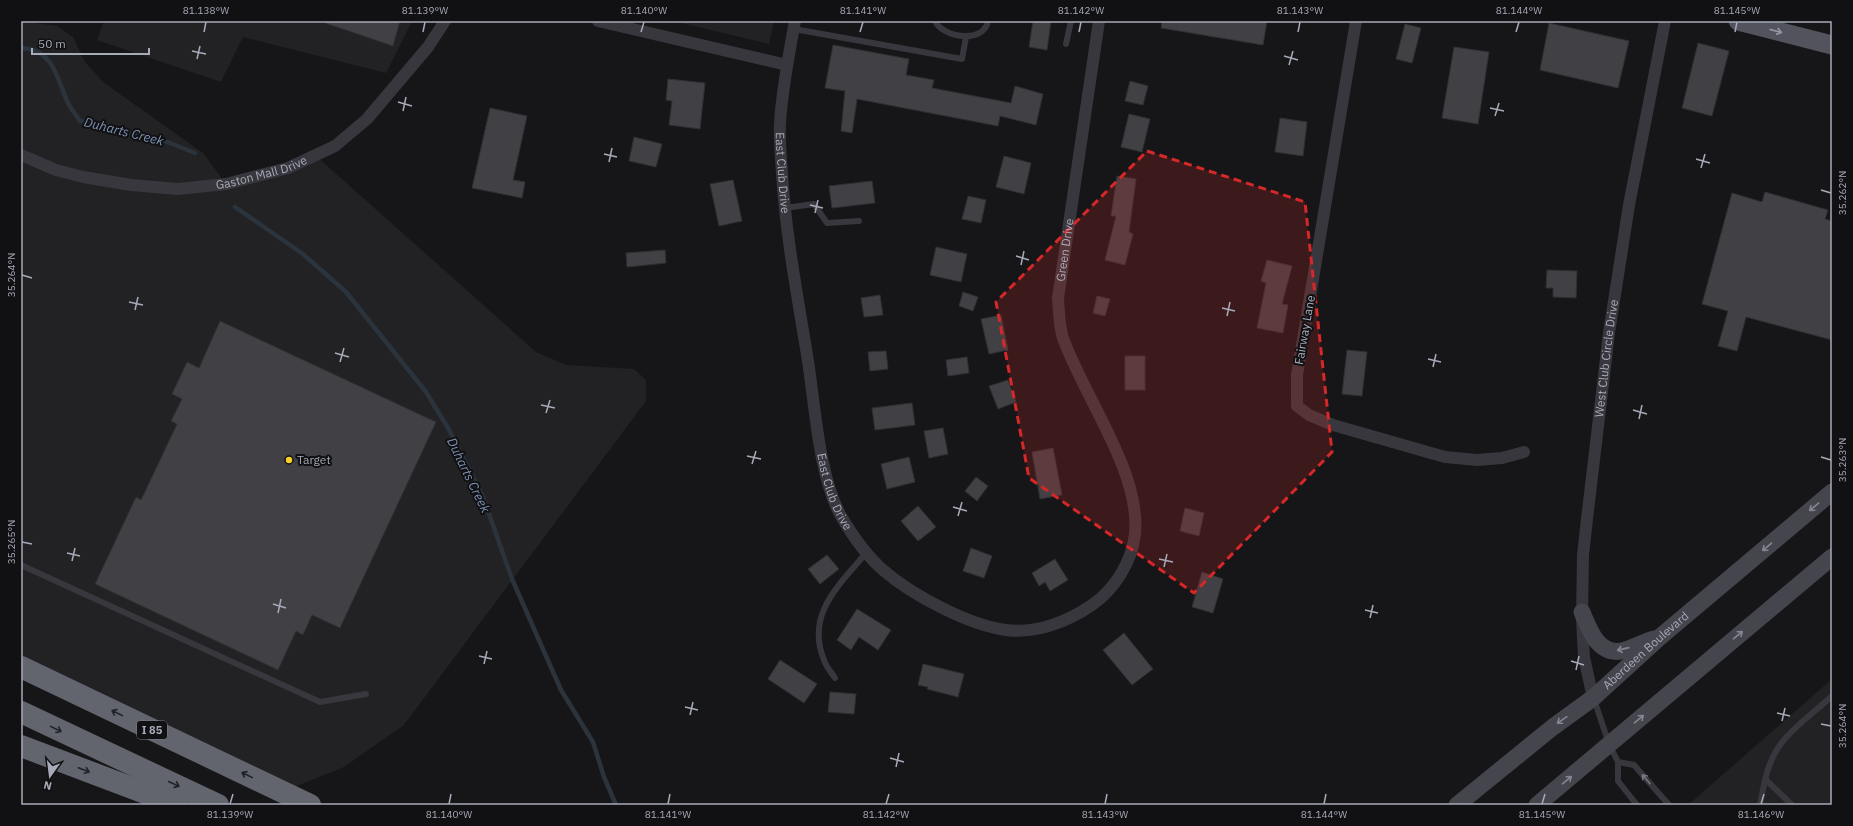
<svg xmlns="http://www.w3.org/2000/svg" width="1853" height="826" font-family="'IBM Plex Sans',sans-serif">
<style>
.built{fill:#222225}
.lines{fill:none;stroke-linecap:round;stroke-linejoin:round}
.stream{stroke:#2b333c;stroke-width:4.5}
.building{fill:#404045;stroke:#303034}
.service{stroke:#37373d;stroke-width:6}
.minor{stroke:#37373d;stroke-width:12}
.secondary{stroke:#44454d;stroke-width:17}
.primary{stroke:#52535c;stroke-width:19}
.motorway{stroke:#62646e;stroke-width:22}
.oneway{stroke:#9699a6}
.oneway2{stroke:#848793}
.oneway3{stroke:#212225}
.oneway4{stroke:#757681}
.marked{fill:#d62828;fill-opacity:0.2;stroke:#d62828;stroke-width:3;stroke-dasharray:8 5;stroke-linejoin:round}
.ticks{fill:none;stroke:#a7aab8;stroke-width:1.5}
.poi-dot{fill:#facf2c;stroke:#111113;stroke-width:1.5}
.labels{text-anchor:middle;stroke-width:4;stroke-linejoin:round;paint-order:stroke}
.shield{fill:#111113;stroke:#7a7c86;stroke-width:1}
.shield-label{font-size:11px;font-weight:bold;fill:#a7aab8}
.street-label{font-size:12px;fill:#a7aab8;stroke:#111113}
.poi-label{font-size:12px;fill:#a7aab8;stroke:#111113;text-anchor:start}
.water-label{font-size:13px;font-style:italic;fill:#7d93b5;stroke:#111113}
.neatline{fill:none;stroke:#a7aab8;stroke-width:1.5}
.ticks-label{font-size:10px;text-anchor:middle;fill:#a7aab8}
</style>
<rect width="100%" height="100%" fill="#161618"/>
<g class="built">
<polygon points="21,21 57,26 73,37 85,62 103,82 203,153 226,184 315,155 536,352 566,365 634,369 646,380 646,401 404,725 344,767 282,792 21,667"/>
<polygon points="104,21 412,21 386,73 243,37 221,82 97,40"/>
<polygon points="673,21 774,21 769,44"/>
<polygon points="1832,679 1832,805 1688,805"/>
</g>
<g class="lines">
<g class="stream">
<path d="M21 48C54 49 57 79 68 103 71 109 76 115 80 121L106 125 123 132 160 139 195 153"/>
<polyline points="235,207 303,254 346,292 426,392 448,428 483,497 512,579 561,690 593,742 604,777 616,805"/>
</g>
</g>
<g class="building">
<polygon points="325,21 400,21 393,46 325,23"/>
<polygon points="1033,21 1051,21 1047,50 1029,47"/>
<polygon points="1162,21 1267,21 1263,45 1161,28"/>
<polygon points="1549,23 1629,41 1618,88 1540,70"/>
<polygon points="1405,24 1421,28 1412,63 1396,59"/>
<polygon points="1698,43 1729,51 1712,116 1682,108"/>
<polygon points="833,45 909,59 906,75 934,80 932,88 1011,103 1015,86 1043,94 1036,125 1000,116 998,126 857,99 852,133 841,131 845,91 825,88"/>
<polygon points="1454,47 1489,52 1478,124 1442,118"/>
<polygon points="668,79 705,83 700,129 669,125 672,101 666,100"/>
<polygon points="1130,81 1148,86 1143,105 1125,101"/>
<polygon points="490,108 527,116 513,180 525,182 522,198 472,188"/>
<polygon points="1129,114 1150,119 1142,152 1121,147"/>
<polygon points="1280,118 1307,122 1303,156 1275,152"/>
<polygon points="634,137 662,144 656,167 629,161"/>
<polygon points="1004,156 1031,163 1024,194 996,187"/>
<polygon points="1117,176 1136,179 1129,232 1133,234 1125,265 1105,260 1116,216 1111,216"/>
<polygon points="733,180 742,221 719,226 710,184"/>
<polygon points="872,181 875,203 832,208 829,186"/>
<polygon points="1765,192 1828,210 1825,219 1832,221 1832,340 1746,317 1737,351 1718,346 1728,311 1702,304 1732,193 1762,202"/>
<polygon points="968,196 986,200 981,223 962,219"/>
<polygon points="936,247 967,254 961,282 930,275"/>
<polygon points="665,250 666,263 627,267 626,253"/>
<polygon points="1267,260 1292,266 1282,304 1288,305 1283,333 1257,328 1266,283 1261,281"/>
<polygon points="1547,270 1577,271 1576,298 1553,297 1553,288 1546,288"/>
<polygon points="963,292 978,297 973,311 959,306"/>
<polygon points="880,295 883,315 864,317 861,298"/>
<polygon points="1097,296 1110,299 1105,316 1093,313"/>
<polygon points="1001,315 1008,350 989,354 981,319"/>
<polygon points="220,321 436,422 340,628 312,615 303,635 296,631 278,670 95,584 136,497 141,500 177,424 171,421 182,399 172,394 187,362 199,368"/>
<polygon points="1347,350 1367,352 1362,396 1342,394"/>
<polygon points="886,351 888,369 870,371 868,352"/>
<rect x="1125" y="356" width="20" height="34"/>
<polygon points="967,357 969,373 948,376 946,360"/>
<polygon points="1008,380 1016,402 998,409 989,386"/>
<polygon points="912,403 915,425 875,430 872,408"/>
<polygon points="943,428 948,454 929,458 924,431"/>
<polygon points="1053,448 1062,495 1040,499 1032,452"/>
<polygon points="909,457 915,482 887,489 881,464"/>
<polygon points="976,477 988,486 977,501 965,491"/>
<polygon points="918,506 936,527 918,541 901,521"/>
<polygon points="1185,508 1204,513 1199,536 1180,531"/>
<polygon points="971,548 992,556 984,578 963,571"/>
<polygon points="827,555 839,569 820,584 808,569"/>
<polygon points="1055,559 1068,580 1050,591 1045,582 1039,586 1032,573"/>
<polygon points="1202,572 1223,579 1213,613 1192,607"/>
<polygon points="857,609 891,630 878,650 859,637 851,650 837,640"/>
<polygon points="1124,633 1153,669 1132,685 1103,650"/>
<polygon points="780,660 817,684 804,703 768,679"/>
<polygon points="923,664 964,674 958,697 927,689 928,687 918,685"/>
<polygon points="830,692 856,694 854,714 828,712"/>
</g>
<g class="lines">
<g class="service">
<path d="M935 21C943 38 984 44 988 21"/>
<polyline points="794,29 962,59 966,37"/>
<polyline points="1066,44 1071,21"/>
<polyline points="785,208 814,204 827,223 859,221"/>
<polyline points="21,565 320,702 366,694"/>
<path d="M835 678C832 673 826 667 824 660 805 614 840 584 867 552"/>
<polyline points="1594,699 1609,744 1618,762 1618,781 1637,805"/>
<polyline points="1618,762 1634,765 1669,805"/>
<polyline points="1765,779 1792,805"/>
<path d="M1760 805C1764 783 1768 759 1783 741 1796 725 1817 710 1832 696"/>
</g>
<g class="minor">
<polyline points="598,21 787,65"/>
<path id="s1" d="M795 21C789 54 782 89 780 123 779 139 781 157 782 174 786 237 798 299 808 361 815 406 819 477 841 516 852 535 867 556 883 570 912 595 968 625 1006 630 1036 634 1067 622 1092 605 1114 590 1132 562 1135 534 1141 472 1084 397 1063 338 1059 326 1059 311 1058 298L1099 21"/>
<polyline points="1356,21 1297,375 1297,406 1309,415 1333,425 1445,457 1477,460 1502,458 1524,452"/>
<path id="s2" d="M21 155 56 170 83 177 131 185 178 189 226 184 288 168 335 146 367 119 428 47 445 21"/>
<path id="s3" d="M1593 698 1584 657 1582 619 1583 555 1587 519 1609 333 1629 205 1665 21"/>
</g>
<g class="secondary">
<path d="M1582 612C1589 629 1598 655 1621 651 1632 649 1643 642 1654 639"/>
<path id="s4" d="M1457 805 1553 727 1593 698 1660 637 1832 492"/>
<polyline points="1537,805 1832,557"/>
</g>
<polyline class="primary" points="1738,21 1832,45"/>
<g class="motorway">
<polyline points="21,667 310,805"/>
<polyline points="21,712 218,805"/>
<polyline points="21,746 177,805"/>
</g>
</g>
<defs><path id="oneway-shaft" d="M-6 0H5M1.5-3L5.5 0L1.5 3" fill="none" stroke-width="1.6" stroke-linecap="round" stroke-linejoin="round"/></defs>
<use class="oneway" href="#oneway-shaft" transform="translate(1776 31) rotate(15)"/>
<g class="oneway2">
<use href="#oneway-shaft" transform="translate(1814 507) rotate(140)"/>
<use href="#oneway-shaft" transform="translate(1767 547) rotate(140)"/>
<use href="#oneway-shaft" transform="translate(1738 635) rotate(-40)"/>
<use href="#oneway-shaft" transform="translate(1623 649) rotate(167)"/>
<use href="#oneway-shaft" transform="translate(1639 719) rotate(-40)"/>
<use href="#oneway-shaft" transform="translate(1562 720) rotate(145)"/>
<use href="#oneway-shaft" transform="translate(1567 780) rotate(-40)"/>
</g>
<g class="oneway3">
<use href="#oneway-shaft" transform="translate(117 713) rotate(-154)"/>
<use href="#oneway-shaft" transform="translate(56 729) rotate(26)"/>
<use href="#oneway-shaft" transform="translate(84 770) rotate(21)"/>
<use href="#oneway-shaft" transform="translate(247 775) rotate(-154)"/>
<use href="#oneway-shaft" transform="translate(174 784) rotate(25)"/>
</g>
<use class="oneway4" href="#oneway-shaft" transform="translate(1646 779) rotate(-130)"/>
<path class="marked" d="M1147 151 1305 202 1332 452 1194 593 1029 478 996 302Z"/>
<path class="ticks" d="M204 32 206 22M423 32 425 22M641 32 644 22M860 32 863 22M1079 32 1081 22M1298 32 1300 22M1516 32 1519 22M1735 32 1737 22M192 51 206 54M1284 56 1298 60M197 59 200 46M1289 65 1293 51M398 102 412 106M1490 108 1504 111M403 111 406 97M1495 116 1499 103M604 154 617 157M1696 159 1710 163M609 162 612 148M1701 168 1705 154M1821 190 1831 193M810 205 823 208M815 213 818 200M1016 256 1029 260M1021 265 1024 251M22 275 32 278M129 302 143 305M1222 308 1235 311M135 310 138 297M1227 316 1230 302M335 353 349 357M1428 359 1441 362M340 362 344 348M1433 367 1436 354M541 405 555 408M1633 410 1647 414M546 413 550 400M1639 419 1642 405M747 456 761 459M1821 457 1831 460M752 464 756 451M953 507 967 511M958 516 962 502M22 542 32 544M67 553 80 556M1159 559 1173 562M72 561 75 548M1164 567 1167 554M273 604 286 608M1365 610 1378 613M278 613 281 599M1370 618 1373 605M479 656 492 659M1571 661 1584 665M484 664 487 651M1576 670 1579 656M685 707 698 710M1777 713 1790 716M690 715 693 702M1782 721 1785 708M1821 724 1831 726M890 758 904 762M896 767 899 753M230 804 233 794M449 804 451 794M668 804 670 794M886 804 889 794M1105 804 1107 794M1324 804 1326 794M1542 804 1545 794M1761 804 1764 794"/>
<circle class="poi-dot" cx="289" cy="460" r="4"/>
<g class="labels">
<rect class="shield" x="137" y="721" width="30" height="18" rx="3"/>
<g class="shield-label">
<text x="152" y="734">I 85</text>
</g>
<g class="street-label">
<text dy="4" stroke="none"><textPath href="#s2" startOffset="247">Gaston Mall Drive</textPath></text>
<text dy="4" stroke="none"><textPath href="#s1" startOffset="153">East Club Drive</textPath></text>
<text dy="4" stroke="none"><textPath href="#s1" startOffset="1186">Green Drive</textPath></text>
<text transform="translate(1305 330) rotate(-80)" y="4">Fairway Lane</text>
<text dy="4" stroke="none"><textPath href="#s3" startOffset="342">West Club Circle Drive</textPath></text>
<text dy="4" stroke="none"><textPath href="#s1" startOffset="477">East Club Drive</textPath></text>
<text dy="4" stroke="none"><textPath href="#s4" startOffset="244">Aberdeen Boulevard</textPath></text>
</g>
<g class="poi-label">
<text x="297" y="464">Target</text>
</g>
<g class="water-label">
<text transform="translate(124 131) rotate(14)" y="5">Duharts Creek</text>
<text transform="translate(469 475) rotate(64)" y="5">Duharts Creek</text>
</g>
</g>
<rect width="1853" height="826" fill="none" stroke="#111113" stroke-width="44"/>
<g transform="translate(50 776) rotate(194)" stroke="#111113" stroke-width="3" paint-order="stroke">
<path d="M0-3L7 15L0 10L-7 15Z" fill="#a7aab8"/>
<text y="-6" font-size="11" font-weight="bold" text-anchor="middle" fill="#a7aab8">N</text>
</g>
<path d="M32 48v6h117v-6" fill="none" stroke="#a7aab8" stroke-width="2"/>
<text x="38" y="48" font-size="12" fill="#a7aab8" stroke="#111113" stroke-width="3" paint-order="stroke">50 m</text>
<rect x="22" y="22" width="1809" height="782" class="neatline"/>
<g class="ticks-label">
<text x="206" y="14">81.138°W</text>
<text x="425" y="14">81.139°W</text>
<text x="644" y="14">81.140°W</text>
<text x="863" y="14">81.141°W</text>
<text x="1081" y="14">81.142°W</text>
<text x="1300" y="14">81.143°W</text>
<text x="1519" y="14">81.144°W</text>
<text x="1737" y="14">81.145°W</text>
<text transform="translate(1842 193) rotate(-90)" y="4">35.262°N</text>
<text transform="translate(11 275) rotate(-90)" y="4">35.264°N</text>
<text transform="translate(1842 460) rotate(-90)" y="4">35.263°N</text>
<text transform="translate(11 542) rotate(-90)" y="4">35.265°N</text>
<text transform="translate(1842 726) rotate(-90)" y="4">35.264°N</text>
<text x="230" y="818">81.139°W</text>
<text x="449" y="818">81.140°W</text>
<text x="668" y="818">81.141°W</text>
<text x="886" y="818">81.142°W</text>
<text x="1105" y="818">81.143°W</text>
<text x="1324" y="818">81.144°W</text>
<text x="1542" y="818">81.145°W</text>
<text x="1761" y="818">81.146°W</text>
</g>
</svg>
